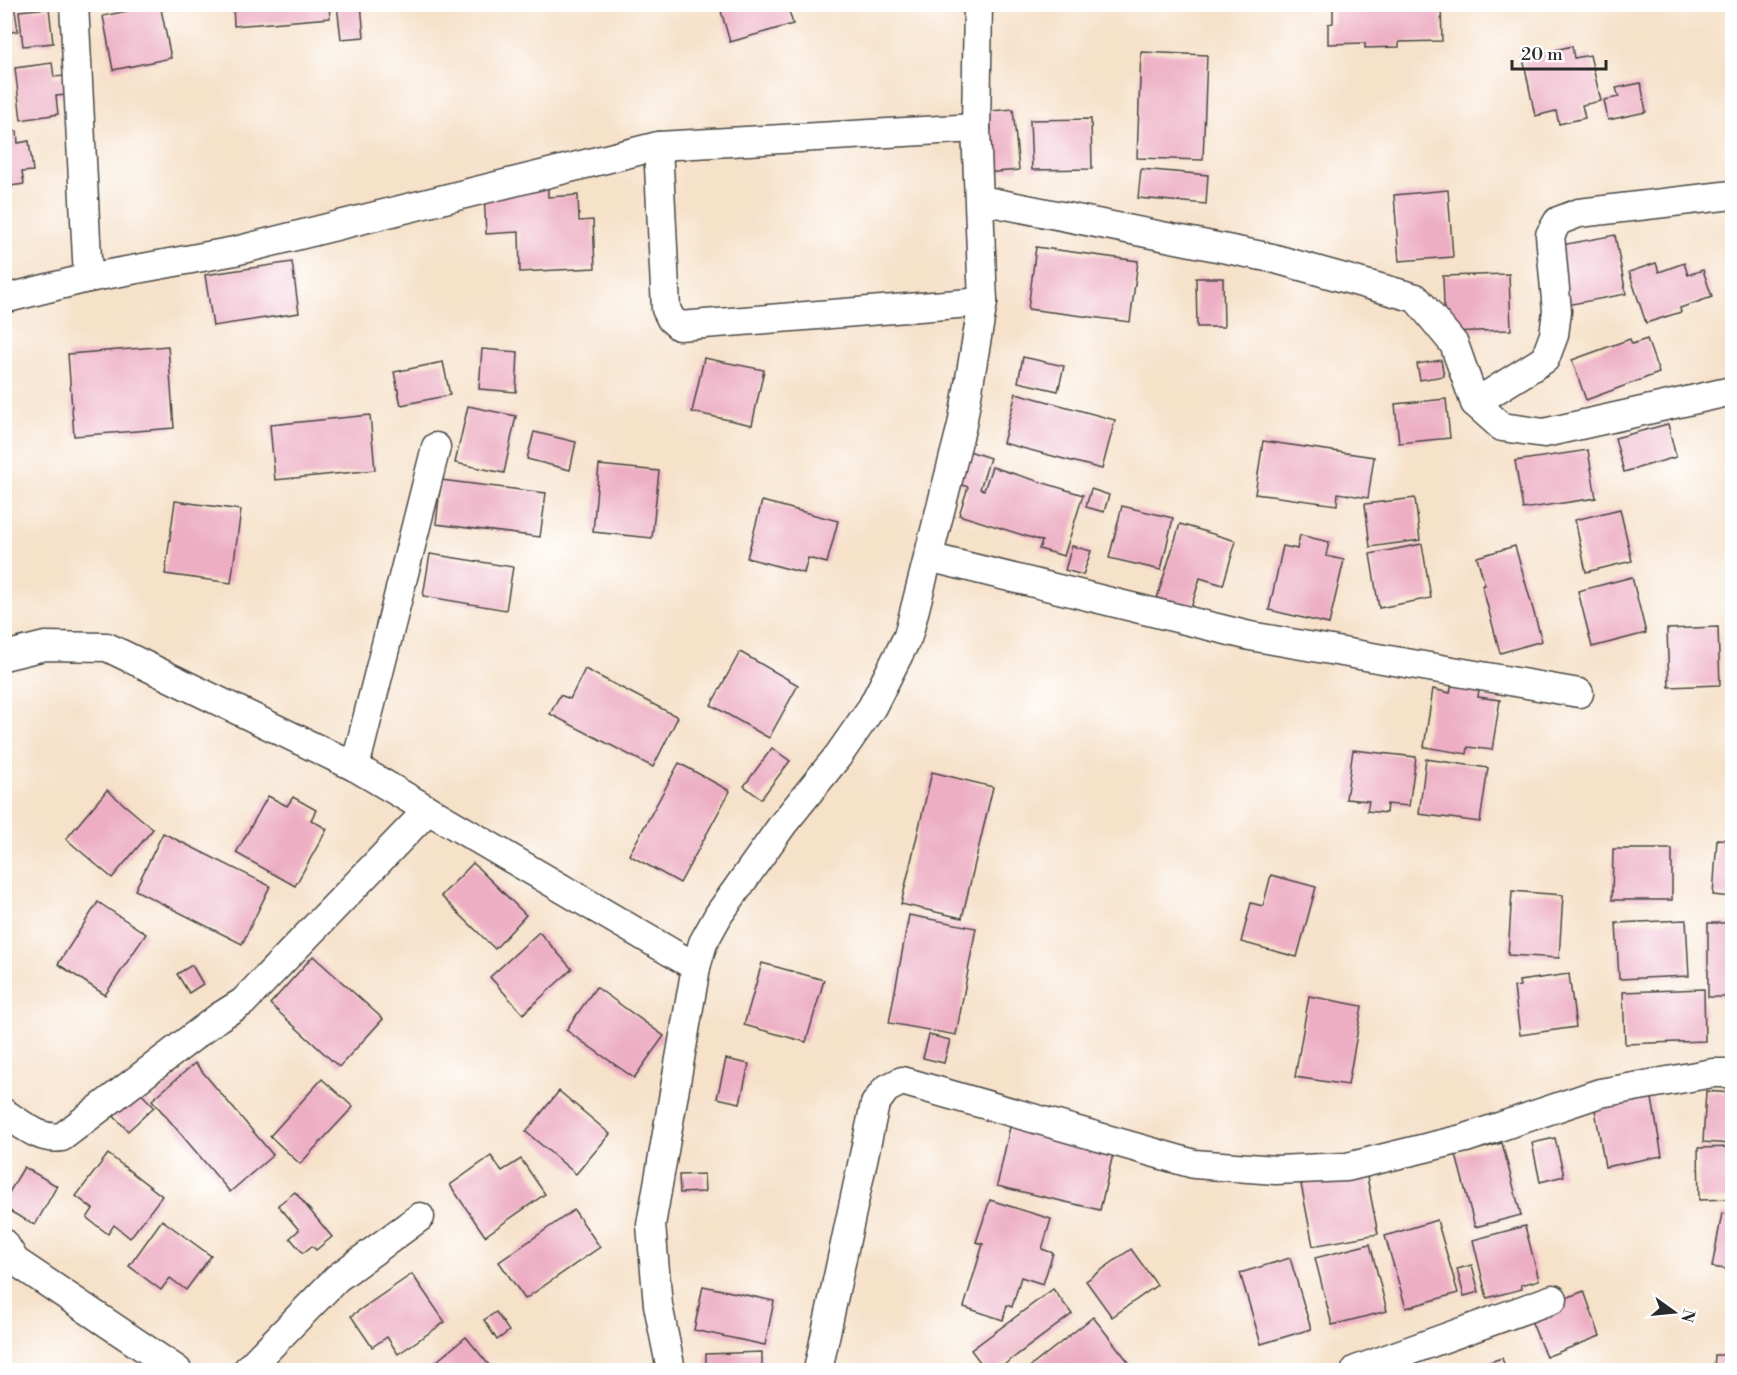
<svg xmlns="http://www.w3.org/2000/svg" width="1737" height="1375" font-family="'Libre Bodoni',serif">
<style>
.building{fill:#edaec3}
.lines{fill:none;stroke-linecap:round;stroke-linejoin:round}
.minor-casing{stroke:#494643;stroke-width:31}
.minor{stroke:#fff;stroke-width:28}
</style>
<rect width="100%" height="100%" fill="#fff"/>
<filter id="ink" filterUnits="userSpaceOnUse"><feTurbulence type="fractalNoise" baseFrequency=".0167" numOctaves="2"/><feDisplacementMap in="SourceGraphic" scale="12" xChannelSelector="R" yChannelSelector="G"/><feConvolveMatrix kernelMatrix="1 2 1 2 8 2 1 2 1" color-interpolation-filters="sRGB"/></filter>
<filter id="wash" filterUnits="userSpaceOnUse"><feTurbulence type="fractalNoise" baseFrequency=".008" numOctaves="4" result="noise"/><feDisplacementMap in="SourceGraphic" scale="24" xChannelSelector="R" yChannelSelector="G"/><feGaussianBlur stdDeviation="1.35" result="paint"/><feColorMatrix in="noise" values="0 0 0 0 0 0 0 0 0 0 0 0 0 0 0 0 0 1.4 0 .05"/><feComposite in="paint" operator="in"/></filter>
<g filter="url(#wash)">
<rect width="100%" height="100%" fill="#f6e1c9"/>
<g id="blocks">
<g class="building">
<polygon points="4,4 14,4 18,31 4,33"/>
<polygon points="160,4 171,58 113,70 103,16"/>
<polygon points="233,4 329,4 330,18 234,26"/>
<polygon points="361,4 364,37 341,39 337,5"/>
<polygon points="719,4 787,4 793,24 730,42"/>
<polygon points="1333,4 1441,4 1442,41 1399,42 1399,47 1365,48 1365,43 1328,44 1328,24 1333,23"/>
<polygon points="49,8 53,43 23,46 19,11"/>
<polygon points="1572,46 1574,58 1590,55 1601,101 1582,105 1585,118 1559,124 1556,111 1535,116 1523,58"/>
<polygon points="1141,52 1207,55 1203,160 1137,158"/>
<polygon points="52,63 54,77 64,76 67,95 56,96 58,114 21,120 15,68"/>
<polygon points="1641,83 1646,112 1608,120 1604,100 1619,97 1616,88"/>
<polygon points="1013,109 1019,170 985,173 980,112"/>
<polygon points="1091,119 1092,169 1032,170 1030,120"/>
<polygon points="17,131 18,143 29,141 33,171 22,172 24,184 4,187 4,133"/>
<polygon points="1141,169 1208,175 1206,204 1138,198"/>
<polygon points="548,188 548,197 578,195 579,221 593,220 595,268 520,272 519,232 486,234 484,192"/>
<polygon points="1448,190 1453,257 1399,261 1394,195"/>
<polygon points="1615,235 1626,294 1567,305 1556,246"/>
<polygon points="1036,247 1138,261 1130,322 1028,309"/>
<polygon points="292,262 299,313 213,326 205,275"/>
<polygon points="1656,263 1659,272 1684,263 1688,275 1703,270 1712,297 1680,308 1681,312 1646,323 1629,272"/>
<polygon points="1509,274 1511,330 1445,332 1443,276"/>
<polygon points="1196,278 1223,278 1224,327 1197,327"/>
<polygon points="1630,339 1632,344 1647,339 1659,373 1586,400 1572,360"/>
<polygon points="168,346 174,428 74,436 68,354"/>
<polygon points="482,349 518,352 516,392 479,389"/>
<polygon points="1023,357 1064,366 1058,391 1018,382"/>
<polygon points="704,358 764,370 752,425 692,412"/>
<polygon points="1441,360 1444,376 1420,380 1417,364"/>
<polygon points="443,362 450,395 401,405 394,372"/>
<polygon points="1016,393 1115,420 1102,469 1003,443"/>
<polygon points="1446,399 1450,438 1399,443 1395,404"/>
<polygon points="468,406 516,416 504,473 455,463"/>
<polygon points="370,415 375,470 275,480 270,425"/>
<polygon points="1668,424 1676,457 1624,472 1615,438"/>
<polygon points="534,432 576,442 570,470 527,459"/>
<polygon points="1263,441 1374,457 1368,498 1338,493 1337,505 1255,494"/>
<polygon points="1588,450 1596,498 1523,509 1515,461"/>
<polygon points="969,451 990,458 980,489 984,490 992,467 1083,495 1064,556 1039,549 1042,541 959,515 968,487 959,484"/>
<polygon points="599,465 659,471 652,538 593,532"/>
<polygon points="441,480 546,493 540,537 436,524"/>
<polygon points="1091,489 1109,495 1104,512 1086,507"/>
<polygon points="1415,498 1420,540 1370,547 1365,504"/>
<polygon points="175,501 241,510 231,583 165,574"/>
<polygon points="762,501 838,521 827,563 808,558 804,573 747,558"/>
<polygon points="1122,506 1173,518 1161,570 1109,558"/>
<polygon points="1620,509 1632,561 1586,572 1575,520"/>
<polygon points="1180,524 1236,541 1223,585 1200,578 1191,608 1157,598"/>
<polygon points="1300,535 1329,542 1326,556 1344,560 1329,624 1269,610 1283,546 1297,549"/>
<polygon points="1422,544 1431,598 1379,608 1370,554"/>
<polygon points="1072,546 1091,551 1083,575 1065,570"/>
<polygon points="1515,546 1542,641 1500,653 1482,585 1485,585 1477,557"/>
<polygon points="430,554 513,567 506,610 423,596"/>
<polygon points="1632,577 1646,633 1592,647 1578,591"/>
<polygon points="1718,627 1720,685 1669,687 1667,629"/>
<polygon points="740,652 798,685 769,738 711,705"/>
<polygon points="585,669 678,717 653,767 550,714 560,695 570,699"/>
<polygon points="1452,683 1479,687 1478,697 1500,700 1492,750 1468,747 1467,754 1424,747 1433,689 1450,693"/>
<polygon points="772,748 790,761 761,799 744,786"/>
<polygon points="1353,750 1416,757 1409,806 1387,804 1386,813 1367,811 1369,801 1346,799"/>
<polygon points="1426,759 1488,768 1480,822 1419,814"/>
<polygon points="679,763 730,791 680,883 629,855"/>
<polygon points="932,772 993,787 962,918 901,904"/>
<polygon points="107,790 153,829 112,878 66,839"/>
<polygon points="268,796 287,806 293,797 316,810 311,820 327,829 295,886 236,853"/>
<polygon points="163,833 270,886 242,944 135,890"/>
<polygon points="1717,839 1732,840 1732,897 1713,895"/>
<polygon points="1613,849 1672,849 1672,900 1612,900"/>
<polygon points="473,863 526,915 495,949 441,896"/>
<polygon points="1271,875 1316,887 1297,957 1241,942 1251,903 1263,906"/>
<polygon points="1512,891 1563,895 1559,958 1508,955"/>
<polygon points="98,902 146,934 105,995 58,964"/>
<polygon points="909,915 976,928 956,1035 889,1023"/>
<polygon points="1686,920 1689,976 1619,979 1616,923"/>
<rect x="1708" y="923" width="24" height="74"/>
<polygon points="539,932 572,969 523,1014 490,977"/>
<polygon points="313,956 383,1019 339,1067 270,1004"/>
<polygon points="762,963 824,980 806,1042 744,1025"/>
<polygon points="192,965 203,984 189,993 177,974"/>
<polygon points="1569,974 1576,1027 1520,1035 1514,987 1520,986 1519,981"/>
<polygon points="596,987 664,1036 634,1078 566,1030"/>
<polygon points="1704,989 1705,1041 1625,1044 1623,992"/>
<polygon points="1309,996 1362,1006 1348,1085 1295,1077"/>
<polygon points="929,1035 950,1040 944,1063 923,1058"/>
<polygon points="726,1059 749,1064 740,1103 717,1098"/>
<polygon points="195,1063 273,1155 230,1192 152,1100"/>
<polygon points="322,1079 353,1107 300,1164 270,1136"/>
<polygon points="132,1084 154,1107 128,1131 107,1109"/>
<polygon points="559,1091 610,1134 576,1174 526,1132"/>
<polygon points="1706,1091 1732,1093 1732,1144 1703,1142"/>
<polygon points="1651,1093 1662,1156 1605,1167 1594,1104"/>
<polygon points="1010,1127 1114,1150 1100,1210 997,1186"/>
<polygon points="1555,1138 1564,1176 1540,1182 1532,1143"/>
<polygon points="1502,1143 1521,1215 1475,1227 1456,1155"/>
<polygon points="1732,1147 1732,1199 1699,1200 1698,1148"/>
<polygon points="108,1154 162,1196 130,1238 114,1225 108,1234 87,1218 93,1209 76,1196"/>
<polygon points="491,1156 502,1171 521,1159 545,1194 485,1236 450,1185"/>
<polygon points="24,1167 57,1186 35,1225 4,1208 4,1201"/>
<polygon points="1366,1172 1378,1234 1313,1246 1301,1184"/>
<polygon points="704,1174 705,1192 680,1193 679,1175"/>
<polygon points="295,1192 332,1237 316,1250 312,1246 303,1253 290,1238 299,1230 278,1205"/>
<polygon points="990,1200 1051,1219 1042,1249 1053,1253 1043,1284 1021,1277 1012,1307 1007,1305 1003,1320 964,1307 983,1244 976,1242"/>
<polygon points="574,1210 600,1247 525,1299 499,1262"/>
<polygon points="1722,1213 1732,1215 1732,1270 1712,1267"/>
<polygon points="162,1220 211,1256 186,1290 170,1278 161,1290 129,1266"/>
<polygon points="1437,1220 1458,1293 1406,1308 1385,1236"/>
<polygon points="1525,1226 1539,1280 1521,1285 1522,1289 1487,1298 1473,1240"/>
<polygon points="1370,1244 1387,1311 1332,1325 1315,1258"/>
<polygon points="1131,1249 1157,1285 1112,1317 1086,1281"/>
<polygon points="1290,1258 1311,1329 1261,1344 1240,1273"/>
<polygon points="1472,1265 1479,1292 1464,1296 1457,1269"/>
<polygon points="412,1274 445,1322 398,1354 387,1337 372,1347 351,1316"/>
<polygon points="703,1286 774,1301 765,1345 694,1330"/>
<polygon points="1053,1289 1072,1314 997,1370 986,1370 971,1350"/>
<polygon points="1584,1291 1600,1336 1546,1357 1528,1313"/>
<polygon points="496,1312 509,1331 497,1340 484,1320"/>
<polygon points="1093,1317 1135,1370 1026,1370"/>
<polygon points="466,1337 493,1370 426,1370"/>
<polygon points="762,1352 762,1370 706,1370 706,1354"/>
<polygon points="1715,1355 1732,1355 1732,1370 1714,1370"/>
<polygon points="1502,1358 1506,1370 1472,1370 1471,1368"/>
</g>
</g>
</g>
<g filter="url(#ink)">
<use href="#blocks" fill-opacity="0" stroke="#494643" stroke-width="1.5"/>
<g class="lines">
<defs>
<g id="minor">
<polyline points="74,4 88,278"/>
<polyline points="658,146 666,309 671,319 679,326 983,302"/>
<polyline points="981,200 1272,258 1416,298 1454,344 1475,403 1502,427 1544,433 1732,391"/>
<polyline points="4,299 88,278 235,251 658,146 976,128"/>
<polyline points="1475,403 1545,359 1554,335 1557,311 1550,235 1558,221 1579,213 1732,195"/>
<polyline points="928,557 1250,636 1579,693"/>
<polyline points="4,656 45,646 107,647 355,767 696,967"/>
<polyline points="355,767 436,447"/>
<path d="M4 1113C22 1124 40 1141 62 1137L219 1017 243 1002 428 810"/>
<polyline points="4,1243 15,1261 177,1370"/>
<polyline points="247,1370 337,1278 420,1217"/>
<polyline points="671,1370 658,1305 651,1225 696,967 703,943 719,914 783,824 838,756 872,707 908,636 962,425 983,302 976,128 978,4"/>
<polyline points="818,1370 875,1104 886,1089 902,1081 1194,1164 1276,1170 1347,1167 1466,1138 1600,1093 1713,1073 1732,1073"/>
<polyline points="1356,1370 1553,1299"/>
</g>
</defs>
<use href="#minor" class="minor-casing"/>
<use href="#minor" class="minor"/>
</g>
</g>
<rect width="1737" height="1375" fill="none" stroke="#fff" stroke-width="24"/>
<g transform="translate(1674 1312) rotate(105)" stroke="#ffffff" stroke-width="4.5" paint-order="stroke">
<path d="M0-4.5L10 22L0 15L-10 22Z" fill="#2b2b2b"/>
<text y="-9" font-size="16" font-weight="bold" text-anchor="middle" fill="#2b2b2b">N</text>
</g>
<path d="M1512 60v9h94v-9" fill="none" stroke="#2b2b2b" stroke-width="3"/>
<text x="1521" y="60" font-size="18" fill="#2b2b2b" stroke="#ffffff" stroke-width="4.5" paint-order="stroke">20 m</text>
</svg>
